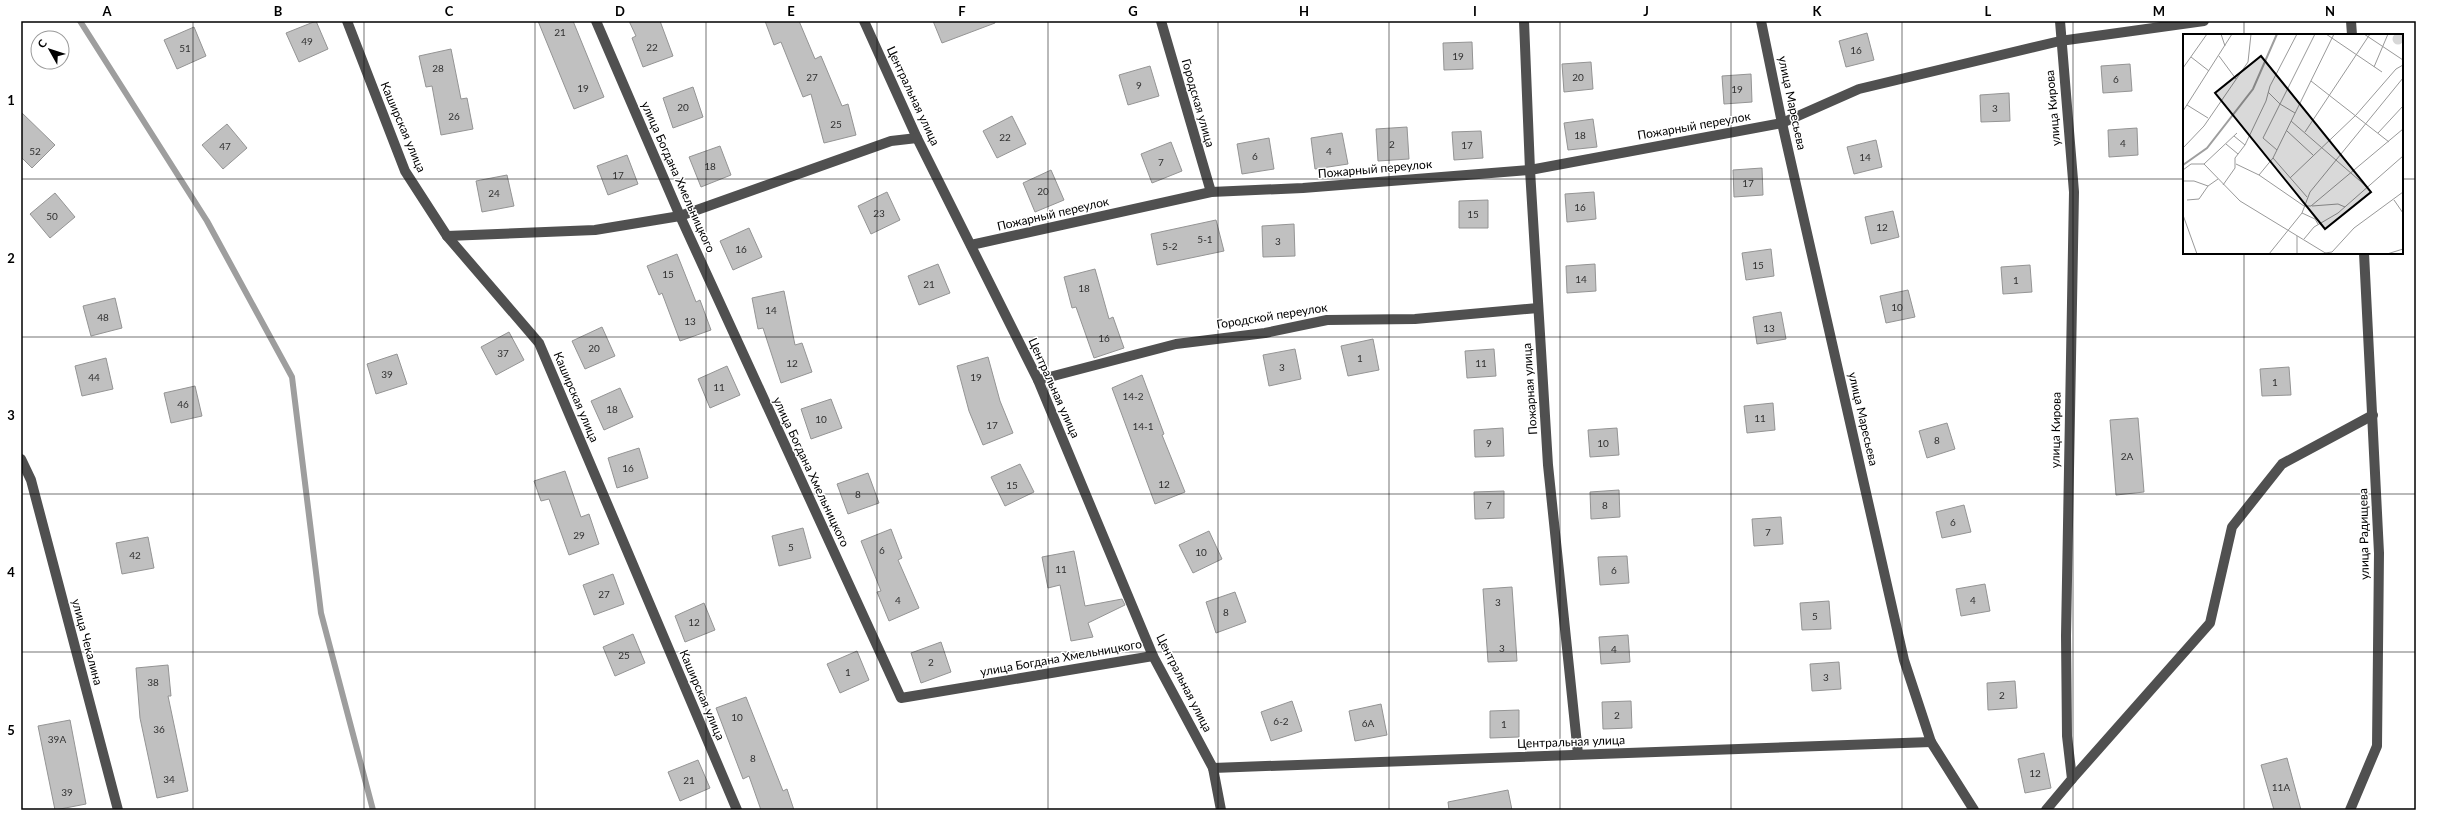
<svg xmlns="http://www.w3.org/2000/svg" width="2437" height="831" font-family="Lato,sans-serif">
<style>
.lines{fill:none;stroke-linecap:round;stroke-linejoin:round}
.stream{stroke:#9e9e9e;stroke-width:6}
.building{fill:#c0c0c0;stroke:#949494}
.minor{stroke:#505050;stroke-width:10}
.grid{fill:none;stroke:#000;stroke-width:1;stroke-opacity:0.55}
.labels{text-anchor:middle;stroke-width:3;stroke-linejoin:round;paint-order:stroke}
.number-label{font-size:10px;fill:#303030}
.street-label{font-size:12px;fill:#000;stroke:#fff}
.inset-river{fill:none;stroke:#9e9e9e;stroke-width:2}
.inset-road{fill:none;stroke:#999;stroke-width:1}
.view{fill:#000;fill-opacity:0.15;stroke:#000;stroke-width:2}
.inset-edge{fill:none;stroke:#000;stroke-width:2}
.neatline{fill:none;stroke:#000;stroke-width:1.5}
.grid-label{font-size:13px;text-anchor:middle;font-weight:bold;fill:#000}
</style>
<rect width="100%" height="100%" fill="#fff"/>
<g class="lines">
<polyline class="stream" points="80,21 207,221 292,377 321,613 373,810"/>
</g>
<g class="building">
<polygon points="316,21 328,49 299,62 286,33"/>
<polygon points="538,21 573,21 604,97 574,109"/>
<polygon points="629,21 660,21 673,56 643,67 632,38 636,36"/>
<polygon points="765,21 799,21 815,59 821,56 842,106 848,104 856,135 824,143 811,94 803,97 781,42 774,45"/>
<polygon points="933,21 995,21 995,23 942,43"/>
<polygon points="194,27 206,56 177,69 164,40"/>
<polygon points="1867,33 1874,60 1846,67 1839,41"/>
<polygon points="1472,42 1473,69 1444,70 1443,43"/>
<polygon points="451,49 461,99 467,98 473,129 441,135 432,86 426,87 419,56"/>
<polygon points="1591,62 1593,89 1564,92 1562,64"/>
<polygon points="2130,64 2132,91 2103,93 2101,66"/>
<polygon points="1150,66 1159,96 1128,105 1119,75"/>
<polygon points="1751,74 1752,102 1724,104 1722,76"/>
<polygon points="693,87 703,117 673,128 663,98"/>
<polygon points="2009,93 2010,121 1981,122 1980,95"/>
<polygon points="21,112 55,145 32,168 21,157"/>
<polygon points="1012,116 1026,144 997,158 983,131"/>
<polygon points="1593,119 1597,147 1568,150 1564,123"/>
<polygon points="227,124 247,148 223,169 202,145"/>
<polygon points="1407,127 1409,159 1378,161 1376,129"/>
<polygon points="2137,128 2138,155 2109,157 2108,130"/>
<polygon points="1481,131 1483,158 1454,160 1452,132"/>
<polygon points="1342,133 1348,164 1315,169 1311,138"/>
<polygon points="1269,138 1274,169 1242,174 1237,144"/>
<polygon points="1876,140 1882,167 1854,174 1847,147"/>
<polygon points="1171,142 1182,171 1152,183 1141,154"/>
<polygon points="720,146 731,175 701,187 689,157"/>
<polygon points="627,155 638,184 608,195 597,166"/>
<polygon points="1762,168 1763,195 1734,197 1733,170"/>
<polygon points="1051,170 1064,200 1035,212 1023,183"/>
<polygon points="507,175 514,206 482,212 476,181"/>
<polygon points="887,192 900,220 871,234 858,206"/>
<polygon points="1594,192 1596,219 1567,222 1565,194"/>
<polygon points="55,193 75,217 50,238 30,214"/>
<polygon points="1488,200 1488,228 1459,228 1459,201"/>
<polygon points="1893,211 1899,237 1871,244 1865,217"/>
<polygon points="1216,220 1224,251 1157,265 1151,234"/>
<polygon points="1294,224 1295,256 1263,257 1262,226"/>
<polygon points="749,228 762,257 733,270 720,241"/>
<polygon points="1771,249 1774,276 1746,280 1742,253"/>
<polygon points="677,254 696,302 700,300 711,330 680,341 662,293 659,295 647,266"/>
<polygon points="938,264 950,293 919,305 908,276"/>
<polygon points="1595,264 1596,291 1567,293 1566,266"/>
<polygon points="2030,265 2032,292 2003,294 2001,267"/>
<polygon points="1095,269 1109,319 1113,317 1124,348 1094,358 1076,307 1072,308 1064,277"/>
<polygon points="1908,290 1915,317 1886,323 1880,296"/>
<polygon points="784,291 795,345 802,343 812,372 781,383 763,328 758,329 752,298"/>
<polygon points="115,298 122,328 91,336 83,306"/>
<polygon points="1781,312 1786,339 1757,344 1753,317"/>
<polygon points="602,327 615,356 585,369 572,341"/>
<polygon points="509,332 524,360 496,375 481,347"/>
<polygon points="1373,339 1379,370 1348,376 1341,346"/>
<polygon points="1295,349 1301,379 1269,386 1263,355"/>
<polygon points="1494,349 1496,376 1467,378 1465,351"/>
<polygon points="397,354 407,384 376,394 367,364"/>
<polygon points="988,357 1000,401 1013,433 983,445 969,411 957,366"/>
<polygon points="106,358 113,389 82,396 75,366"/>
<polygon points="727,366 740,395 710,408 698,379"/>
<polygon points="2289,367 2291,395 2262,396 2260,369"/>
<polygon points="1142,375 1164,434 1162,435 1185,492 1155,504 1112,388"/>
<polygon points="195,386 202,416 171,423 164,393"/>
<polygon points="620,388 633,417 604,430 591,401"/>
<polygon points="831,399 842,428 811,439 801,409"/>
<polygon points="1773,403 1775,430 1747,433 1744,406"/>
<polygon points="2138,418 2144,492 2116,495 2110,420"/>
<polygon points="1947,423 1955,449 1927,458 1919,431"/>
<polygon points="1503,428 1504,456 1475,457 1474,430"/>
<polygon points="1617,428 1619,455 1590,457 1588,430"/>
<polygon points="639,448 648,478 617,488 608,458"/>
<polygon points="1020,464 1034,492 1005,506 991,477"/>
<polygon points="565,471 581,517 589,514 599,544 569,555 549,499 541,501 534,481"/>
<polygon points="868,473 879,503 848,514 837,484"/>
<polygon points="1619,490 1620,517 1591,519 1590,492"/>
<polygon points="1504,491 1504,518 1475,519 1474,492"/>
<polygon points="1964,505 1971,532 1942,538 1936,512"/>
<polygon points="1781,517 1783,544 1754,546 1752,519"/>
<polygon points="803,528 811,558 779,566 772,536"/>
<polygon points="891,529 902,558 898,560 919,608 889,621 877,592 881,591 861,541"/>
<polygon points="1209,531 1222,559 1193,573 1179,545"/>
<polygon points="148,537 154,568 122,574 116,543"/>
<polygon points="1074,551 1085,606 1122,599 1125,605 1088,623 1093,637 1071,641 1060,585 1048,588 1042,557"/>
<polygon points="1627,556 1629,583 1600,585 1598,557"/>
<polygon points="613,574 624,604 594,615 583,585"/>
<polygon points="1985,584 1990,611 1961,616 1956,589"/>
<polygon points="1512,587 1517,661 1488,662 1483,589"/>
<polygon points="1235,592 1246,622 1216,633 1206,602"/>
<polygon points="1829,601 1831,629 1802,630 1800,603"/>
<polygon points="704,603 715,630 685,642 675,616"/>
<polygon points="633,634 645,663 615,676 603,647"/>
<polygon points="1628,635 1630,662 1601,664 1599,637"/>
<polygon points="941,642 951,672 921,683 911,653"/>
<polygon points="857,651 869,680 840,693 827,664"/>
<polygon points="1839,662 1841,689 1812,691 1810,664"/>
<polygon points="168,665 171,696 168,696 188,791 157,798 140,718 136,668"/>
<polygon points="2015,681 2017,708 1988,710 1987,683"/>
<polygon points="746,697 783,791 787,789 794,810 761,810 749,776 743,779 716,708"/>
<polygon points="1292,701 1302,731 1271,741 1261,712"/>
<polygon points="1631,701 1632,728 1603,729 1602,702"/>
<polygon points="1381,704 1387,735 1355,741 1349,711"/>
<polygon points="1519,710 1519,737 1490,738 1490,711"/>
<polygon points="70,720 86,804 55,810 38,726"/>
<polygon points="2044,753 2051,788 2025,793 2018,759"/>
<polygon points="2287,758 2301,810 2274,810 2261,765"/>
<polygon points="698,760 710,788 680,801 668,772"/>
<polygon points="1508,790 1512,810 1449,810 1448,802"/>
</g>
<g class="lines">
<g class="minor">
<polyline points="347,21 405,171 447,236 539,343 737,810"/>
<polyline points="596,21 680,216 901,698 1153,656"/>
<polyline points="864,21 917,138 1038,380 1153,656 1213,768 1221,810"/>
<polyline points="1161,21 1211,192"/>
<polyline points="1524,21 1530,170 1548,465 1578,754"/>
<polyline points="1761,21 1782,123 1904,660 1931,742 1974,810"/>
<polyline points="2351,21 2352,35"/>
<polyline points="447,236 595,230 680,216 891,141 917,138"/>
<polyline points="971,245 1211,192 1303,188 1530,170 1782,123 1859,89 2060,41 2204,21"/>
<polyline points="1038,380 1176,344 1265,333 1327,320 1415,319 1538,308"/>
<polyline points="21,459 31,480 118,810"/>
<polyline points="1213,768 1931,742"/>
<polyline points="2072,779 2210,623 2232,527 2282,464 2373,415"/>
<polyline points="2046,810 2072,779 2067,736 2066,636 2074,192 2060,21"/>
<polyline points="2350,810 2377,746 2379,553 2364,253"/>
</g>
</g>
<path class="grid" d="M193 21V810M364 21V810M535 21V810M706 21V810M877 21V810M1048 21V810M1218 21V810M1389 21V810M1560 21V810M1731 21V810M1902 21V810M2073 21V810M2244 21V35M21 179H2184M2402 179H2416M2244 253V810M21 337H2416M21 494H2416M21 652H2416"/>
<g class="labels">
<g class="number-label">
<text x="560" y="36">21</text>
<text x="307" y="45">49</text>
<text x="652" y="51">22</text>
<text x="185" y="52">51</text>
<text x="1856" y="54">16</text>
<text x="1458" y="60">19</text>
<text x="438" y="72">28</text>
<text x="812" y="81">27</text>
<text x="1578" y="81">20</text>
<text x="2116" y="83">6</text>
<text x="1139" y="89">9</text>
<text x="583" y="92">19</text>
<text x="1737" y="93">19</text>
<text x="683" y="111">20</text>
<text x="1995" y="112">3</text>
<text x="454" y="120">26</text>
<text x="836" y="128">25</text>
<text x="1580" y="139">18</text>
<text x="1005" y="141">22</text>
<text x="2123" y="147">4</text>
<text x="1392" y="148">2</text>
<text x="1467" y="149">17</text>
<text x="225" y="150">47</text>
<text x="35" y="155">52</text>
<text x="1329" y="155">4</text>
<text x="1255" y="160">6</text>
<text x="1865" y="161">14</text>
<text x="1161" y="166">7</text>
<text x="710" y="170">18</text>
<text x="618" y="179">17</text>
<text x="1748" y="187">17</text>
<text x="1043" y="195">20</text>
<text x="494" y="197">24</text>
<text x="1580" y="211">16</text>
<text x="879" y="217">23</text>
<text x="1473" y="218">15</text>
<text x="52" y="220">50</text>
<text x="1882" y="231">12</text>
<text x="1205" y="243">5-1</text>
<text x="1278" y="245">3</text>
<text x="1170" y="250">5-2</text>
<text x="741" y="253">16</text>
<text x="1758" y="269">15</text>
<text x="668" y="278">15</text>
<text x="1581" y="283">14</text>
<text x="2016" y="284">1</text>
<text x="929" y="288">21</text>
<text x="1084" y="292">18</text>
<text x="1897" y="311">10</text>
<text x="771" y="314">14</text>
<text x="103" y="321">48</text>
<text x="690" y="325">13</text>
<text x="1769" y="332">13</text>
<text x="1104" y="342">16</text>
<text x="594" y="352">20</text>
<text x="503" y="357">37</text>
<text x="1360" y="362">1</text>
<text x="792" y="367">12</text>
<text x="1481" y="367">11</text>
<text x="1282" y="371">3</text>
<text x="387" y="378">39</text>
<text x="94" y="381">44</text>
<text x="976" y="381">19</text>
<text x="2275" y="386">1</text>
<text x="719" y="391">11</text>
<text x="1133" y="400">14-2</text>
<text x="183" y="408">46</text>
<text x="612" y="413">18</text>
<text x="1760" y="422">11</text>
<text x="821" y="423">10</text>
<text x="992" y="429">17</text>
<text x="1143" y="430">14-1</text>
<text x="1937" y="444">8</text>
<text x="1489" y="447">9</text>
<text x="1603" y="447">10</text>
<text x="2127" y="460">2А</text>
<text x="628" y="472">16</text>
<text x="1164" y="488">12</text>
<text x="1012" y="489">15</text>
<text x="858" y="498">8</text>
<text x="1489" y="509">7</text>
<text x="1605" y="509">8</text>
<text x="1953" y="526">6</text>
<text x="1768" y="536">7</text>
<text x="579" y="539">29</text>
<text x="791" y="551">5</text>
<text x="882" y="554">6</text>
<text x="1201" y="556">10</text>
<text x="135" y="559">42</text>
<text x="1061" y="573">11</text>
<text x="1614" y="574">6</text>
<text x="604" y="598">27</text>
<text x="898" y="604">4</text>
<text x="1973" y="604">4</text>
<text x="1498" y="606">3</text>
<text x="1226" y="616">8</text>
<text x="1815" y="620">5</text>
<text x="694" y="626">12</text>
<text x="1502" y="652">3</text>
<text x="1614" y="653">4</text>
<text x="624" y="659">25</text>
<text x="931" y="666">2</text>
<text x="848" y="676">1</text>
<text x="1826" y="681">3</text>
<text x="153" y="686">38</text>
<text x="2002" y="699">2</text>
<text x="1617" y="719">2</text>
<text x="737" y="721">10</text>
<text x="1281" y="725">6-2</text>
<text x="1368" y="727">6А</text>
<text x="1504" y="728">1</text>
<text x="159" y="733">36</text>
<text x="57" y="743">39А</text>
<text x="753" y="762">8</text>
<text x="2035" y="777">12</text>
<text x="169" y="783">34</text>
<text x="689" y="784">21</text>
<text x="2281" y="791">11А</text>
<text x="67" y="796">39</text>
</g>
<g class="street-label">
<text transform="translate(913 96) rotate(65)" y="4">Центральная улица</text>
<text transform="translate(1198 103) rotate(74)" y="4">Городская улица</text>
<text transform="translate(1792 103) rotate(78)" y="4">улица Маресьева</text>
<text transform="translate(2053 108) rotate(-95)" y="4">улица Кирова</text>
<text transform="translate(1694 126) rotate(-10)" y="4">Пожарный переулок</text>
<text transform="translate(403 127) rotate(67)" y="4">Каширская улица</text>
<text transform="translate(1375 169) rotate(-5)" y="4">Пожарный переулок</text>
<text transform="translate(678 177) rotate(66)" y="4">улица Богдана Хмельницкого</text>
<text transform="translate(1053 214) rotate(-13)" y="4">Пожарный переулок</text>
<text transform="translate(1272 316) rotate(-9)" y="4">Городской переулок</text>
<text transform="translate(1054 388) rotate(66)" y="4">Центральная улица</text>
<text transform="translate(1530 389) rotate(-94)" y="4">Пожарная улица</text>
<text transform="translate(576 397) rotate(67)" y="4">Каширская улица</text>
<text transform="translate(1863 419) rotate(77)" y="4">улица Маресьева</text>
<text transform="translate(2056 430) rotate(-89)" y="4">улица Кирова</text>
<text transform="translate(811 472) rotate(65)" y="4">улица Богдана Хмельницкого</text>
<text transform="translate(2364 534) rotate(-91)" y="4">улица Радищева</text>
<text transform="translate(87 642) rotate(75)" y="4">улица Чекалина</text>
<text transform="translate(1061 658) rotate(-10)" y="4">улица Богдана Хмельницкого</text>
<text transform="translate(1184 683) rotate(63)" y="4">Центральная улица</text>
<text transform="translate(702 695) rotate(67)" y="4">Каширская улица</text>
<text transform="translate(1571 742) rotate(-2)" y="4">Центральная улица</text>
</g>
</g>
<g transform="translate(2183 34)">
<rect width="220" height="220" fill="#fff"/>
<path d="M209.5 5a5.5 5.5 0 1 1 11 0a5.5 5.5 0 1 1-11 0Z" fill="#d7d7d7"/>
<path class="inset-river" d="M0 131 24 114 70 55 94 0"/>
<path class="inset-road" d="M38 0 42 12M143 0 199 38M181 0 220 26M36 22 53 45M8 23 26 37M191 33 205 0M0 34 24 0M128 47 206 108M85 58 97 70 112 79M4 71 25 84M0 77 49 0M108 87 184 153M104 97 130 121M122 98 187 0M195 99 220 72M51 102 62 111M43 110 55 120M0 114 21 92 65 28 68 0M94 116 80 104 132 0M90 124 124 163M21 130 54 99M53 130 76 141 121 172H128L220 95M0 136 8 130H21L57 167 144 220M76 141 90 124 151 0M107 144 173 81 213 35 220 31M0 147H11L25 152M40 151 52 134V124L62 111 83 67 87 52 114 0M4 166 16 165 25 152 35 145M211 166 220 179M129 172 155 170 162 173M119 179 132 185 135 190M0 181 14 220M114 202V220M121 205 131 193 155 179 220 122M142 219 149 218 171 194 220 158M86 220 119 179 127 158 220 44M204 220 220 215"/>
<path class="view" d="M78 22 188 158 142 195 32 59Z"/>
<rect width="220" height="220" class="inset-edge"/>
</g>
<rect width="2437" height="831" fill="none" stroke="#ffffff" stroke-width="44"/>
<g transform="translate(50 50) rotate(309)"><circle r="19" fill="#ffffff" stroke="#999999"/>
<path d="M0-3L7 15L0 10L-7 15Z" fill="#000000"/>
<text y="-6" font-size="11" font-weight="bold" text-anchor="middle" fill="#000000">С</text>
</g>
<rect x="22" y="22" width="2393" height="787" class="neatline"/>
<g class="grid-label">
<text x="107" y="16">A</text>
<text x="278" y="16">B</text>
<text x="449" y="16">C</text>
<text x="620" y="16">D</text>
<text x="791" y="16">E</text>
<text x="962" y="16">F</text>
<text x="1133" y="16">G</text>
<text x="1304" y="16">H</text>
<text x="1475" y="16">I</text>
<text x="1646" y="16">J</text>
<text x="1817" y="16">K</text>
<text x="1988" y="16">L</text>
<text x="2159" y="16">M</text>
<text x="2330" y="16">N</text>
<text x="11" y="105">1</text>
<text x="11" y="263">2</text>
<text x="11" y="420">3</text>
<text x="11" y="577">4</text>
<text x="11" y="735">5</text>
</g>
</svg>
